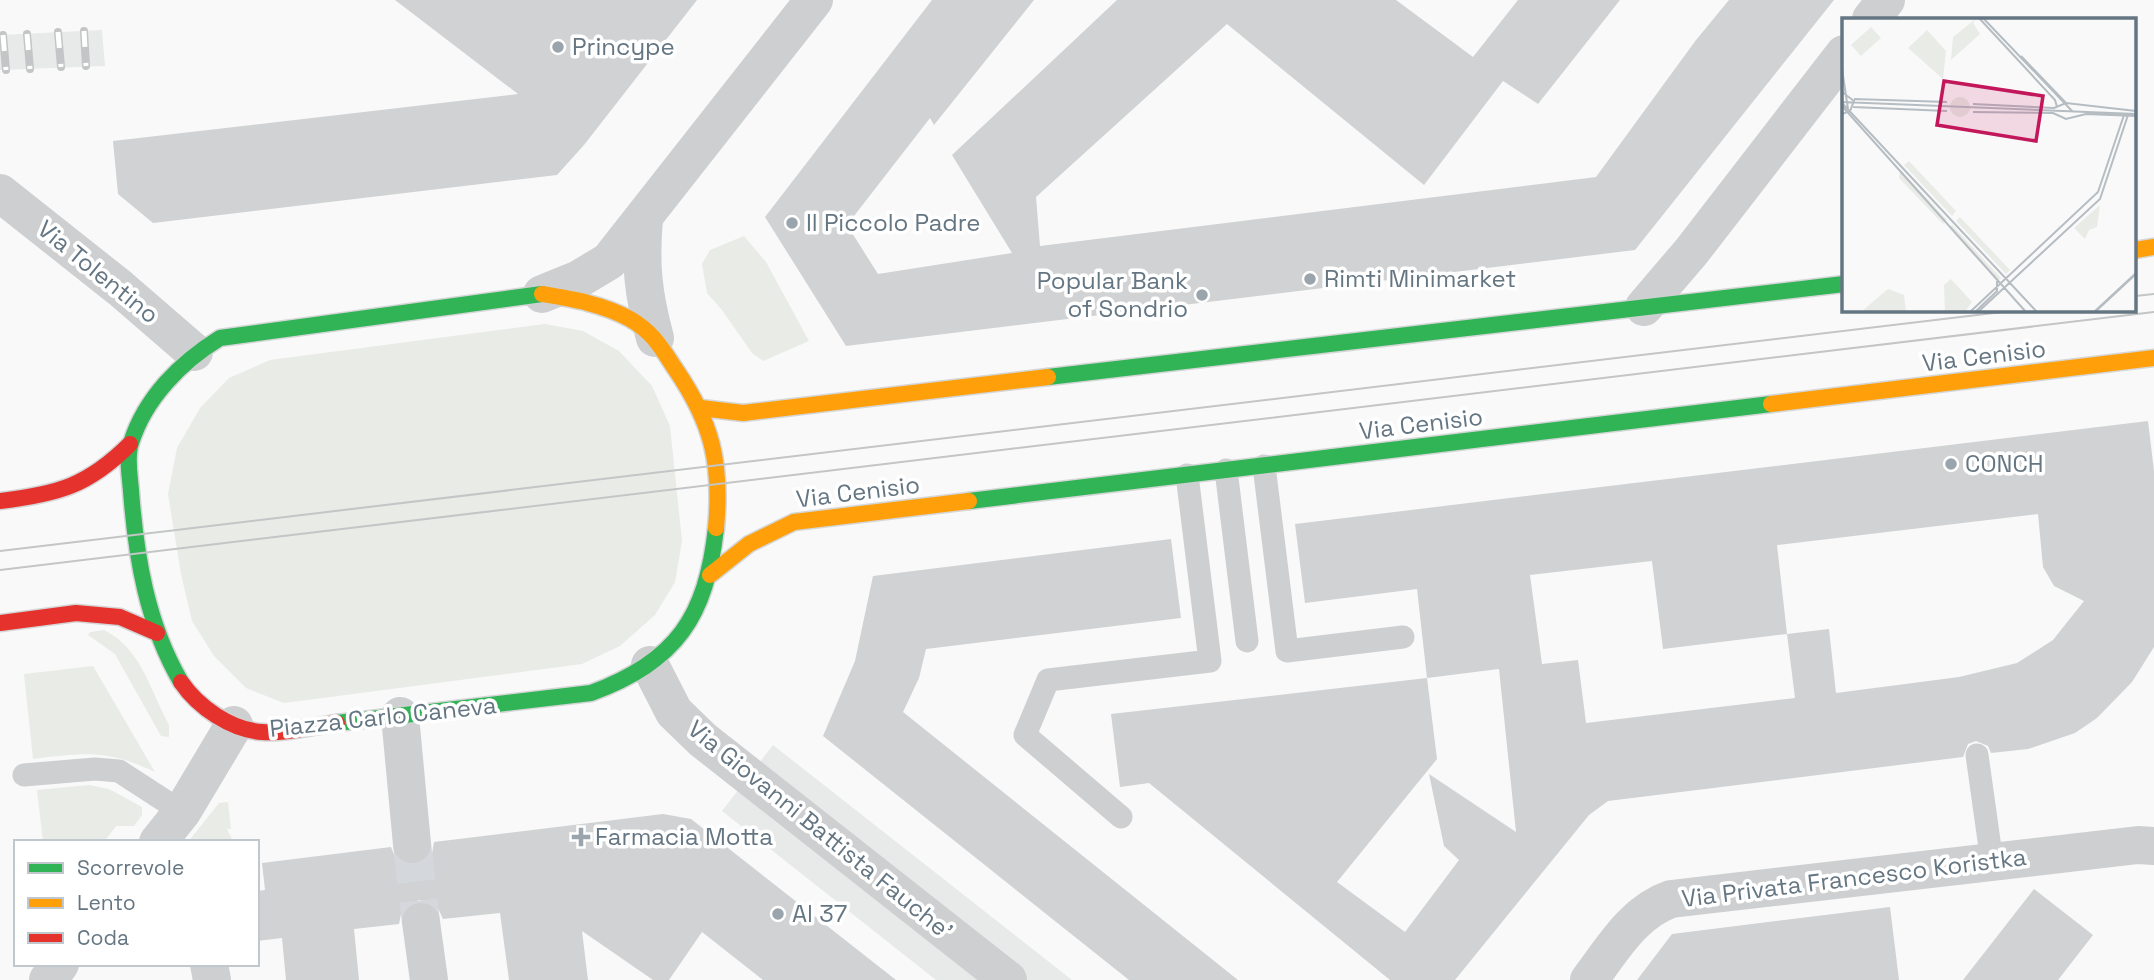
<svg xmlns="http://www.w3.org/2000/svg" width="2154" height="980" font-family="'Space Grotesk',sans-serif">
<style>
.built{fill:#e8e9e9}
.green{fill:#e8ebe6}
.building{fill:#d0d2d3;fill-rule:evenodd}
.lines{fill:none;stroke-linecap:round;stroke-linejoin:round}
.street-tunnel{stroke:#d4d8dc;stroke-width:38;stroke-dasharray:38 19;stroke-linecap:butt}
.fast-casing{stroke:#d5d6d7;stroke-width:19}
.slow-casing{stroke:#d5d6d7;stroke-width:19}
.jam-casing{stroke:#d5d6d7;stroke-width:19}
.lane{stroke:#cecfd0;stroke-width:23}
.street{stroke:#cecfd0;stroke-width:38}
.fast{stroke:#30b455;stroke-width:16}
.slow{stroke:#ff9f0a;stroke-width:16}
.jam{stroke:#e5322d;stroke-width:16}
.tram{stroke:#c3c5c6;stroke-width:2}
.rail-casing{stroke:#c3c5c6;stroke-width:8}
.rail{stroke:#fff;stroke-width:5;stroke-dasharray:16;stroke-linecap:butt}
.poi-dot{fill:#99a4ac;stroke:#fff;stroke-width:2.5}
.labels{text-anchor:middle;stroke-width:7;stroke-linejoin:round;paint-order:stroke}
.poi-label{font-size:24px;fill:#657683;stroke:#fff;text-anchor:start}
.street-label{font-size:24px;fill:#657683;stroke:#fff}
.inset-road{fill:none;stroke:#b5bdc3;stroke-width:2}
.view{fill:#c2185b;fill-opacity:0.15;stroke:#c2185b;stroke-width:3.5}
.inset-edge{fill:none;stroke:#657683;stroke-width:3.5}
</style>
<rect width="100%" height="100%" fill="#f9f9f9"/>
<g class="built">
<polygon points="102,30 105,66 0,70 0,35"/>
<polygon points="773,745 1072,980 936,980 722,811"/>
</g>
<g class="green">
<polygon points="744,236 766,262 809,341 763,361 752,353 722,310 707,293 702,264 710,250"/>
<polygon points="545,324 583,331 619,351 652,386 670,426 682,541 675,582 655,615 620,646 582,664 284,703 246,688 214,656 192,621 181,574 168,494 177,448 200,408 229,378 270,360"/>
<path d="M104 630C141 648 150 690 169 725V737L161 736 115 654 88 635 90 632Z"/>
<path d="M93 666 155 772C106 749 85 753 33 759L24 674Z"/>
<polygon points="89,785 109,789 142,807 142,815 134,826 116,826 104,842 43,842 37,790"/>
<polygon points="228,802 231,829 227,829 232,839 229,842 188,842 219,803"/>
</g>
<g class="building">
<polygon points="395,0 697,0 584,145 557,175 153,223 118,194 113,141 518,94"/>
<polygon points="932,0 1034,0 934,125 930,118 847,225 878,274 1012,253 952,155 1117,0 1396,0 1473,57 1518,0 1620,0 1538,104 1503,81 1424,185 1227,24 1036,197 1040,246 1596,177 1696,40 1729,0 1834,0 1635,250 846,346 765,217"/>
<path d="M2148 421 2154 471V647L2132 682 2097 718 2075 733 2028 749 1991 753 1988 746 1976 741 1968 744 1963 757 1608 801 1589 815 1455 980H1390L1149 783 1120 787 1111 714 1427 678 1417 589 1305 603 1295 524ZM2038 514 2043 567 2054 586 2084 601 2053 640 2017 663 1959 677 1836 693 1829 629 1787 634 1777 545ZM1652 561 1663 649 1787 634 1795 698 1586 723 1578 660 1542 664 1530 575ZM1499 669 1516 832 1429 774 1444 846 1459 860 1405 932 1337 882 1437 759 1427 678Z"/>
<polygon points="1171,539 1181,618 926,649 919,678 903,712 1238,980 1129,980 823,736 855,661 873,576"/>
<polygon points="663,814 691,819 896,980 763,980 702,932 669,980 653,980 582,931 588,980 509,980 500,913 443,919 438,908 430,902 419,900 407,905 401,914 399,924 354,929 359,980 286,980 282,938 257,941 257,891 265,890 262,863 391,847 395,857 402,864 415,866 424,862 432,854 434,842"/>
<polygon points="2034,889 2093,935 2058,980 1963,980"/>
<polygon points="1890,907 1899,980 1637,980 1672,934"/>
</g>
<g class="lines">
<polyline class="street-tunnel" points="412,844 421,922"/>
<defs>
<g id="fast">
<polyline points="1048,377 1844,284"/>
<polyline points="969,501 1771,404"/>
<path d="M181 682C147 624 136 557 131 491 130 476 126 457 131 443 145 398 181 362 220 338L542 294"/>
<path d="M337 723 591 693C677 661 706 617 716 528"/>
</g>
<g id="slow">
<polyline points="2135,250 2154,247"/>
<path d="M542 294C572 299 603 304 630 319 653 332 662 349 676 370 712 423 722 463 716 528"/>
<polyline points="1771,404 2154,358"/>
<polyline points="701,408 743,413 1048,377"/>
<polyline points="710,575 749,544 794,522 969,501"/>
</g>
<g id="jam">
<path d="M0 501C58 494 88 486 130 444"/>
<polyline points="0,623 76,613 120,617 157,633"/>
<path d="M181 682C198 707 231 730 262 732 286 734 314 726 337 723"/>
</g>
</defs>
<use href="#fast" class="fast-casing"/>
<use href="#slow" class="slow-casing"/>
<use href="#jam" class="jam-casing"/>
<g class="lane">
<polyline points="1264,466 1287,651 1403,637"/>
<polyline points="1226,470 1247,641"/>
<polyline points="1977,755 1992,862"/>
<polyline points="24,775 95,769 119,771 182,812"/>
<polyline points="1121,817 1025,735 1048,680 1210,661 1187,475"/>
</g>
<g class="street">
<polyline points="1871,19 1886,0"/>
<polyline points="0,193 120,288 194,352"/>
<path d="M644 219C640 264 643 294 655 338"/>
<polyline points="542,294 579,279 609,261 814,0"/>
<polyline points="1644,307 1691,252 1844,54"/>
<polyline points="650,665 674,712 703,740 1008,980"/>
<polyline points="400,716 412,844"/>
<polyline points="158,842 182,812 234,725"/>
<polyline points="421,922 429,980"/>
<polyline points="209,964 212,980"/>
<polyline points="48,980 60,964"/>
<path d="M1589 980C1612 950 1633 912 1671 899L2138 845 2154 846"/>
</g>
<use href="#fast" class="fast"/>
<use href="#slow" class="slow"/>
<use href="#jam" class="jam"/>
<g class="tram">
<polyline points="2135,296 2154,294"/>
<polyline points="0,551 2019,310"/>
<polyline points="0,570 2154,312"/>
</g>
<defs>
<g id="rail">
<polyline points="84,31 86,66"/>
<polyline points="58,32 61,67"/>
<polyline points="27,34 30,69"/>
<polyline points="3,35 6,70"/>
</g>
</defs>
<use href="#rail" class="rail-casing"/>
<use href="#rail" class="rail"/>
</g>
<g class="poi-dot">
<circle cx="558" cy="47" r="7"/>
<circle cx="792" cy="223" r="7"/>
<circle cx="1310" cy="279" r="7"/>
<circle cx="1202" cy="295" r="7"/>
<circle cx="1951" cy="464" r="7"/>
<path d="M577.5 826.5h7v7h7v7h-7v7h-7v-7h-7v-7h7z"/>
<circle cx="778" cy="914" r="7"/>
</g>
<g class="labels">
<g class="poi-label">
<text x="572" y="55">Princype</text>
<text x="806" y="231">Il Piccolo Padre</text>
<text x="1324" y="287">Rimti Minimarket</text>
<text x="1188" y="289" text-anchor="end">Popular Bank<tspan x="1188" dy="28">of Sondrio</tspan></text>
<text x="1965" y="472">CONCH</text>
<text x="595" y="845">Farmacia Motta</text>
<text x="792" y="922">Al 37</text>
</g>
<g class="street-label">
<text transform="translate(98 272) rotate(39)" y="8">Via Tolentino</text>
<text transform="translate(1984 356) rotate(-7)" y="8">Via Cenisio</text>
<text transform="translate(1421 424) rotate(-7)" y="8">Via Cenisio</text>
<text transform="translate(858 492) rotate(-7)" y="8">Via Cenisio</text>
<text transform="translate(383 717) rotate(-6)" y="8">Piazza Carlo Caneva</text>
<text transform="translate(820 830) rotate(39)" y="8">Via Giovanni Battista Fauche'</text>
<text transform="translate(1854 878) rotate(-7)" y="8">Via Privata Francesco Koristka</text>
</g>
</g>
<g transform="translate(1842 18)">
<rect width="294" height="294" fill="#f9f9f9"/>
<path d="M135 0 131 5 138 16 109 42 111 19ZM29 9 39 20 19 38 9 27ZM85 12 104 33 101 61 66 30ZM108 89a10 10 0 1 1 20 0a10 10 0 1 1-20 0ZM67 143 114 193 110 198 62 147ZM58 151 105 202 101 206 57 160ZM258 187 255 209 247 212 243 221 232 210ZM118 199 168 252 164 256 114 203ZM110 207 159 260 155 263 107 210ZM109 261 130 284 123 294H103L102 267ZM46 271 62 277 64 294H19Z" fill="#e8ebe6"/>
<path class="inset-road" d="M137 0 213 82 215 89M141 0 231 94M179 38 224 85M0 51 6 91M0 74 12 83 8 93 0 96M12 81 105 84M0 84 294 96M0 85 195 294M131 86 212 90 224 85 294 93M0 88 184 294M11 89 105 93M131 94 211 95 224 101 244 96 294 98M128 294 256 174 282 97M133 294 155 273V263M136 294 258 181 286 97M252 294 294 255M253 294 294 256"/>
<path class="view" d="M102 63 201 78 194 123 95 107Z"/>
<rect width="294" height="294" class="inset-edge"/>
</g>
<rect x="14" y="840" width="245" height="126" fill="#ffffff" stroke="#c1c8cd" stroke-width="2"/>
<rect x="28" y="863" width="35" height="10" fill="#30b455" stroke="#c1c8cd" stroke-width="2"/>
<text x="77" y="875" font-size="21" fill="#657683">Scorrevole</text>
<rect x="28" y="898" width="35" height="10" fill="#ff9f0a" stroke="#c1c8cd" stroke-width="2"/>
<text x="77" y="910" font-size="21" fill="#657683">Lento</text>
<rect x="28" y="933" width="35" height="10" fill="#e5322d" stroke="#c1c8cd" stroke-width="2"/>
<text x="77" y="945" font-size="21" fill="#657683">Coda</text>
</svg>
